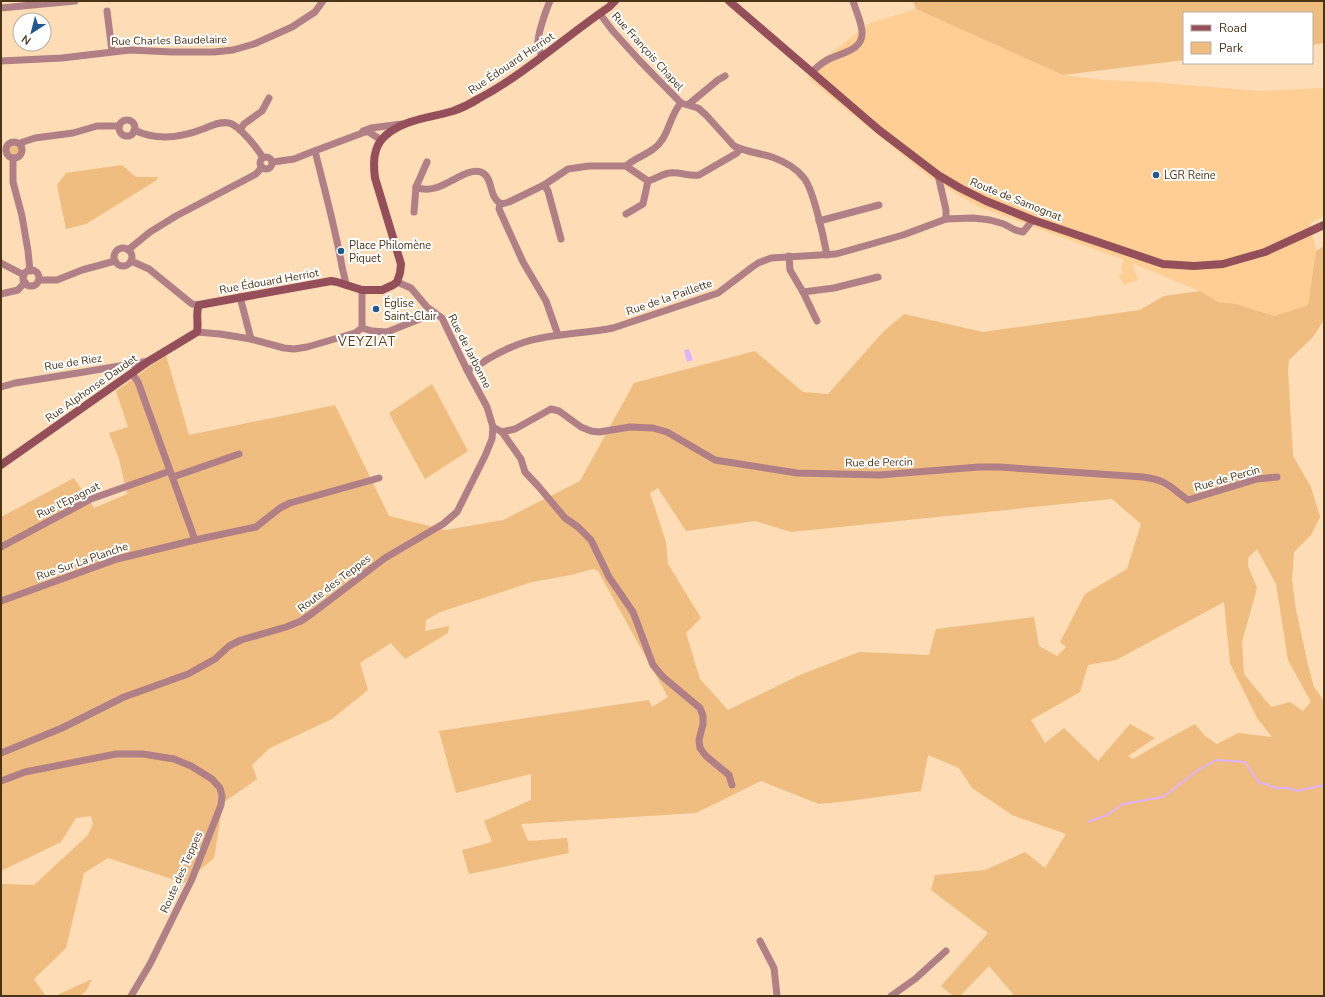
<svg xmlns="http://www.w3.org/2000/svg" width="1325" height="997" font-family="'Nunito Sans',sans-serif">
<style>
.built{fill:#fece94}
.green{fill:#efbd80;fill-rule:evenodd}
.water{fill:#e0b4fd}
.lines{fill:none;stroke-linecap:round;stroke-linejoin:round}
.stream{stroke:#e0b4fd;stroke-width:2}
.street{stroke:#b18086;stroke-width:7}
.secondary{stroke:#954f5a;stroke-width:8}
.poi-dot{fill:#205890;stroke:#fff;stroke-width:1.5}
.labels{text-anchor:middle;stroke-width:4;stroke-linejoin:round;paint-order:stroke}
.street-label{font-size:11px;fill:#4a3418;stroke:#fff}
.poi-label{font-size:11px;fill:#4a3418;stroke:#fff;text-anchor:start}
.quarter-label{font-size:13px;letter-spacing:1px;fill:#563b17;stroke:#fff}
</style>
<rect width="100%" height="100%" fill="#fedcb5"/>
<polygon class="built" points="916,9 1063,75 1103,80 1151,82 1259,91 1324,88 1324,216 1310,223 1316,251 1308,305 1274,316 1236,304 1218,302 1200,291 1132,263 1138,280 1124,285 1119,275 1123,273 1121,269 1124,260 977,206 931,178 809,79 811,69 868,24"/>
<g class="green">
<polygon points="913,1 1324,1 1324,43 1312,45 1312,13 1184,13 1184,60 1063,75 916,9"/>
<circle cx="14" cy="150" r="5.5"/>
<polygon points="122,165 136,177 158,177 157,180 86,224 66,229 57,185 66,173"/>
<path d="M1324 246V320L1313 337 1289 360 1288 370 1293 456 1311 487 1320 517 1311 535 1294 552 1292 579 1296 610 1308 665 1314 687 1324 701V996H1012L1013 994 989 966 960 996C951 996 948 992 941 986L988 933 931 890 935 875 985 870 1025 852 1045 868 1066 834 1012 815 972 788 959 768 928 755 921 791 849 801 819 804 761 781 696 813 521 824 528 841 567 838 569 853 469 874 462 850 492 842 484 821 531 800V774L456 793 439 731 649 700 652 707 668 697 598 571 593 569 571 575 532 582 440 612 426 620 425 631 449 626 448 633 405 659 391 643 360 663 368 690 332 719 270 748 252 765 257 779 223 803 214 858 184 883 108 858 84 873 66 948 34 979 46 996H1V884L34 885 88 835 93 824 91 816 76 818 61 842 1 871V517L74 478 94 508 127 494 119 459 109 433 128 427 116 391 166 355 189 435 335 405 389 516 446 530 503 520 580 481 634 383 755 351 803 392 828 394 883 332 904 314 983 332 1140 310 1164 296 1200 291 1218 302 1236 304 1274 316 1308 305 1316 251ZM658 488 686 531 755 521 791 532 1112 499 1141 524 1127 569 1085 594 1060 642 1066 647 1057 656 1039 646 1034 617 936 629 929 655 859 652 800 675 728 710 700 679 686 633 701 618 668 564 666 542 650 493ZM1257 549 1276 584 1288 660 1311 702 1303 711 1290 702 1271 707 1244 674 1242 642 1257 588 1248 566V558ZM1224 602 1230 663 1257 718 1272 737 1238 733 1217 744 1205 736 1195 724 1162 742 1133 759 1128 756 1155 738 1130 724 1098 761 1064 728 1045 743 1031 720 1080 692 1088 665 1116 660Z"/>
<polygon points="432,384 468,451 425,479 389,413"/>
<polygon points="92,979 86,991 80,996 55,996"/>
</g>
<polygon class="water" points="689,349 693,360 687,362 684,350"/>
<g class="lines">
<polyline class="stream" points="1088,822 1107,815 1123,804 1163,797 1198,770 1216,760 1245,762 1259,783 1266,784 1275,788 1288,788 1297,791 1324,785"/>
<g class="street">
<polyline points="1,8 75,1"/>
<polyline points="107,11 112,51"/>
<path d="M600 14 612 30 639 60 681 103 698 108 706 115 734 146C746 152 760 153 772 157 783 161 796 168 803 177 813 187 824 239 827 255"/>
<path d="M542 56C541 53 539 50 538 47 536 38 546 10 550 1"/>
<polyline points="1,61 62,58 130,50 172,52 214,52 233,50 254,44 292,27 315,12 323,1"/>
<path d="M812 72C817 67 823 62 829 59 842 53 864 50 862 31 861 21 856 11 853 1"/>
<polyline points="689,104 718,80 725,76"/>
<circle cx="127" cy="128" r="8"/>
<path d="M134 130C157 141 180 138 203 129 211 126 219 121 229 123 239 125 258 149 263 158"/>
<polyline points="240,130 244,124 262,111 269,98"/>
<polyline points="363,131 371,128 402,124"/>
<circle cx="14" cy="150" r="8"/>
<polyline points="20,144 23,142 35,138 73,133 97,126 119,126"/>
<path d="M315 151C324 187 334 224 341 261 342 269 345 277 346 285"/>
<circle cx="266" cy="163" r="6"/>
<polyline points="13,158 13,182 22,216 28,251 30,271"/>
<polyline points="273,162 294,159 309,153 365,132 369,132 381,140"/>
<path d="M626 166 648 181C656 179 662 174 669 173 679 171 689 177 699 175L737 153 740 149"/>
<polyline points="938,175 946,210 946,219"/>
<polyline points="544,185 548,191 561,239"/>
<path d="M416 187C439 198 463 166 481 172 494 177 488 199 502 204L509 202 544 185 568 169 589 166H626C637 156 654 153 662 140 670 128 671 114 681 103"/>
<polyline points="500,203 499,209 523,262 546,301 558,335"/>
<polyline points="414,212 416,187 427,162"/>
<polyline points="626,214 643,204 648,181"/>
<polyline points="819,221 879,205"/>
<circle cx="123" cy="257" r="9"/>
<polyline points="128,250 150,232 176,216 256,174 262,167"/>
<polyline points="789,256 790,270 803,292 817,321"/>
<polyline points="131,261 149,269 192,304 199,305"/>
<polyline points="1,263 24,275"/>
<circle cx="31" cy="278" r="8"/>
<polyline points="39,280 57,280 82,270 115,261"/>
<polyline points="803,292 834,288 878,277"/>
<polyline points="1,294 18,290 25,282"/>
<polyline points="240,297 251,339"/>
<polyline points="362,328 372,331 387,332 435,313"/>
<polyline points="362,328 362,290"/>
<polyline points="197,332 220,334 251,339 284,348 294,349 307,347 355,333 362,328"/>
<path d="M467 370C479 366 479 365 488 359 500 352 512 346 525 342 554 333 584 334 613 328L718 293 751 268 758 263 771 258 836 254 903 235 946 219 973 218 990 220 1004 224 1015 230 1023 232 1033 220"/>
<polyline points="132,373 138,382 195,540"/>
<polyline points="1,387 15,383 78,373 149,361"/>
<path d="M493 427 502 432 515 429 551 409 559 411 581 427 591 431 599 432 630 427 653 428 667 432 715 460 797 473 879 475 979 467H999L1143 477C1167 480 1170 487 1188 500L1257 479 1277 477"/>
<polyline points="502,432 521,459 525,472 539,487 565,518 578,527 591,540 609,577 633,612 653,665 663,677 700,708 703,716 703,724 699,740 700,748 706,756 729,775 732,785"/>
<polyline points="173,477 239,454"/>
<polyline points="1,547 91,499 170,471"/>
<polyline points="1,601 117,559 195,540 256,527 280,508 290,503 379,478"/>
<polyline points="1,753 62,728 124,697 188,674 215,659 229,646 241,640 286,627 301,621 314,612 385,558 443,524 457,512 485,456 492,439 493,427 487,407 467,370 442,318 427,307 411,288 397,282"/>
<polyline points="1,781 25,772 116,754 143,754 174,759 191,766 212,779 220,788 222,796 221,805 192,879 150,964 131,996"/>
<polyline points="760,941 774,968 777,996"/>
<polyline points="891,996 915,979 946,951"/>
</g>
<g class="secondary">
<polyline points="729,1 879,130 938,175 960,188 986,201 1033,220 1163,264 1194,266 1223,264 1265,252 1324,225"/>
<path d="M1 465 149 361 197 332C199 323 195 313 199 305L331 281 337 282 362 290H382L393 285 397 282 400 273 401 264 375 178C373 163 373 147 385 136 404 119 430 118 453 111 462 108 470 104 478 99 525 74 565 37 609 7L615 1"/>
</g>
</g>
<g class="poi-dot">
<circle cx="1156" cy="175" r="4"/>
<circle cx="341" cy="251" r="4"/>
<circle cx="376" cy="309" r="4"/>
</g>
<g class="labels">
<g class="street-label">
<text transform="translate(169 40) rotate(-1)" y="4">Rue Charles Baudelaire</text>
<text transform="translate(648 51) rotate(48)" y="4">Rue François Chapel</text>
<text transform="translate(511 63) rotate(-34)" y="4">Rue Édouard Herriot</text>
<text transform="translate(1016 199) rotate(22)" y="4">Route de Samognat</text>
<text transform="translate(269 281) rotate(-10)" y="4">Rue Édouard Herriot</text>
<text transform="translate(669 297) rotate(-19)" y="4">Rue de la Paillette</text>
<text transform="translate(470 351) rotate(63)" y="4">Rue de Jarbonne</text>
<text transform="translate(73 362) rotate(-9)" y="4">Rue de Riez</text>
<text transform="translate(91 388) rotate(-35)" y="4">Rue Alphonse Daudet</text>
<text transform="translate(879 462) rotate(-1)" y="4">Rue de Percin</text>
<text transform="translate(1227 478) rotate(-16)" y="4">Rue de Percin</text>
<text transform="translate(68 500) rotate(-26)" y="4">Rue l'Epagnat</text>
<text transform="translate(82 561) rotate(-19)" y="4">Rue Sur La Planche</text>
<text transform="translate(334 583) rotate(-37)" y="4">Route des Teppes</text>
<text transform="translate(181 872) rotate(-66)" y="4">Route des Teppes</text>
</g>
<g class="poi-label">
<text x="1164" y="179">LGR Reine</text>
<text x="349" y="249">Place Philomène<tspan x="349" dy="13">Piquet</tspan></text>
<text x="384" y="307">Église<tspan x="384" dy="13">Saint-Clair</tspan></text>
</g>
<g class="quarter-label">
<text x="367" y="346">VEYZIAT</text>
</g>
</g>
<rect width="1325" height="997" fill="none" stroke="#4a3418" stroke-width="4"/>
<rect x="1183" y="12" width="130" height="52" fill="#ffffff" stroke="#b7aea3"/>
<rect x="1191" y="25" width="20" height="6" fill="#954f5a" stroke="#b7aea3"/>
<text x="1219" y="32" font-size="12" fill="#4a3418">Road</text>
<rect x="1191" y="42" width="20" height="12" fill="#efbd80" stroke="#b7aea3"/>
<text x="1219" y="52" font-size="12" fill="#4a3418">Park</text>
<g transform="translate(32 32) rotate(216)"><circle r="19" fill="#ffffff" stroke="#b7aea3"/>
<path d="M0-3L7 15L0 10L-7 15Z" fill="#205890"/>
<text y="-6" font-size="11" font-weight="bold" text-anchor="middle" fill="#4a3418">N</text>
</g>
</svg>
